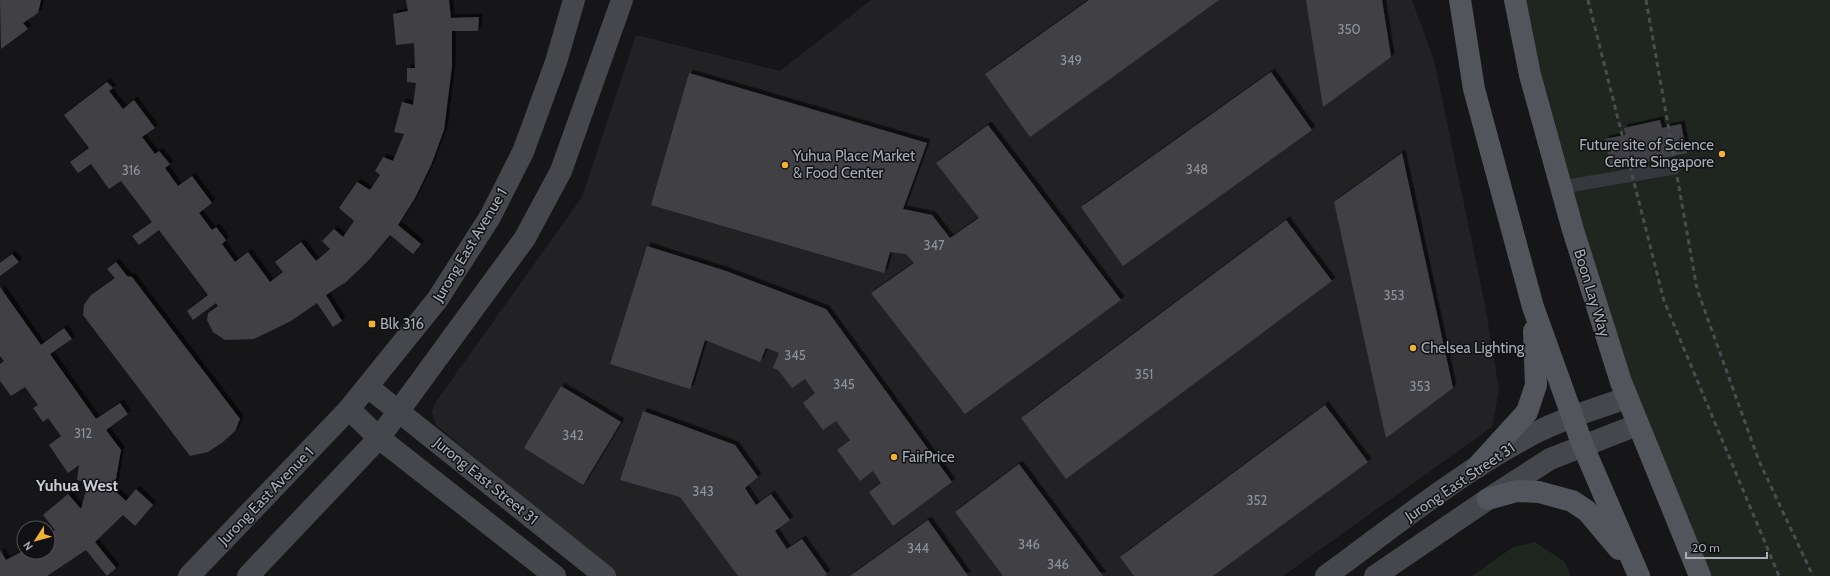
<svg xmlns="http://www.w3.org/2000/svg" width="1830" height="576" font-family="Cabin,sans-serif">
<style>
.built{fill:#222225}
.green{fill:#1e261f}
.building{fill:#404145;filter:url(#shadow)}
.lines{fill:none;stroke-linecap:round;stroke-linejoin:round}
.lane{stroke:#37383d;stroke-width:13}
.secondary{stroke:#45474d;stroke-width:22}
.primary{stroke:#53555c;stroke-width:22}
.rail{stroke:#4a4c52;stroke-width:3;stroke-dasharray:5 4;stroke-linecap:butt}
.poi-dot{fill:#f2b134;stroke:#111113;stroke-width:1.5}
.labels{text-anchor:middle;stroke-width:3;stroke-linejoin:round;paint-order:stroke}
.number-label{font-size:13px;fill:#8e929b}
.poi-label{font-size:15px;fill:#a8adb8;stroke:#111113;text-anchor:start}
.street-label{font-size:15px;fill:#a8adb8;stroke:#111113}
.neighbourhood-label{font-size:16px;font-weight:bold;fill:#c9ccd4;stroke:#111113}
</style>
<defs>
<filter id="shadow"><feDropShadow dx="3.5" dy="-3.5" stdDeviation="0" flood-color="#0009"/></filter>
</defs>
<rect width="100%" height="100%" fill="#161618"/>
<polygon class="built" points="871,0 1412,0 1434,60 1485,305 1499,390 1492,427 1283,576 616,576 436,425 432,412 435,403 582,197 636,35 780,71"/>
<g class="green">
<polygon points="1515,0 1830,0 1830,576 1700,576 1637,425"/>
<polygon points="1535,542 1565,562 1571,576 1472,576 1513,547"/>
</g>
<g class="building">
<polygon points="0,0 41,0 38,13 23,23 28,29 1,49"/>
<polygon points="406,0 449,0 451,18 479,17 478,31 452,31 452,66 444,130 431,165 415,198 398,225 421,244 413,254 390,235 369,260 346,282 326,295 342,321 333,327 317,303 291,321 254,339 225,340 213,332 207,320 208,313 218,306 216,303 193,320 187,311 208,295 159,230 139,245 132,236 152,222 121,181 109,189 91,164 78,173 70,162 89,148 64,115 107,82 113,88 109,91 123,109 134,100 155,128 142,137 155,154 159,151 170,164 165,168 178,186 192,176 212,203 199,213 212,230 216,227 226,240 222,244 235,262 248,252 270,282 283,272 275,262 301,242 316,261 330,249 322,241 334,229 343,237 354,221 339,208 357,182 370,190 380,175 375,171 383,157 393,161 404,134 394,132 402,102 413,105 416,83 407,82 407,68 415,68 414,43 396,45 393,14 408,11"/>
<polygon points="1089,0 1219,0 1030,137 985,74"/>
<polygon points="1306,0 1382,0 1391,57 1323,107"/>
<polygon points="1271,72 1312,130 1123,266 1081,207"/>
<polygon points="689,73 927,143 903,209 932,215 950,238 979,218 936,163 988,125 1121,300 965,414 871,293 914,263 906,254 890,252 884,273 651,205"/>
<polygon points="1660,120 1662,128 1681,124 1687,153 1611,169 1605,139 1625,135 1624,128"/>
<polygon points="1402,153 1453,388 1386,438 1334,202"/>
<polygon points="1286,220 1332,281 1066,479 1021,418"/>
<polygon points="647,246 726,271 826,309 952,482 893,526 869,492 881,483 873,471 860,481 837,450 850,440 836,421 823,430 803,403 815,393 805,379 792,388 778,370 773,368 779,353 766,348 760,362 705,340 690,389 610,364"/>
<polygon points="12,254 19,262 0,276 0,263"/>
<polygon points="116,262 127,276 132,277 240,419 235,431 223,442 208,452 190,456 83,315 84,305 91,295 115,278 107,269"/>
<polygon points="0,287 41,345 64,328 72,339 50,354 96,419 120,403 128,414 106,430 121,450 114,490 126,501 136,489 153,505 135,526 123,515 95,542 116,568 107,576 86,550 47,576 0,576 0,550 6,560 23,551 17,543 24,539 24,552 48,552 48,535 55,530 43,515 68,494 81,509 88,483 77,480 79,465 68,473 49,445 61,436 48,418 43,422 33,408 38,405 25,387 11,396 0,381 0,364 4,361 0,356"/>
<polygon points="561,386 621,422 583,485 524,448"/>
<polygon points="1325,405 1368,462 1213,576 1134,576 1120,557"/>
<polygon points="643,411 735,445 758,477 745,488 756,505 771,494 790,520 775,531 787,549 802,539 827,574 825,576 738,576 680,497 620,480"/>
<polygon points="1019,464 1103,576 1003,576 955,512"/>
<polygon points="928,520 968,576 850,576"/>
</g>
<g class="lines">
<polyline class="lane" points="1562,187 1674,168"/>
<g class="secondary">
<polyline points="368,387 605,576"/>
<polyline points="349,409 379,438 555,576"/>
<polyline points="189,576 349,409 437,300 490,217 523,152 556,62 574,0"/>
<polyline points="248,576 379,438 525,238 561,171 622,0"/>
<path d="M1326 576C1395 526 1462 470 1539 431 1567 417 1597 408 1627 398"/>
<polyline points="1375,576 1488,499 1550,459 1637,425"/>
</g>
<g class="primary">
<polyline points="1460,0 1474,89 1533,307 1583,446 1639,576"/>
<polyline points="1515,0 1530,75 1573,230 1621,382 1700,576"/>
<polyline points="1477,467 1527,412 1536,385 1534,331"/>
<polyline points="1488,499 1517,491 1539,492 1572,501 1587,511 1619,549"/>
</g>
<g class="rail">
<polyline points="1588,0 1664,301 1779,576"/>
<polyline points="1646,0 1697,289 1759,461 1813,576"/>
</g>
</g>
<g class="poi-dot">
<circle cx="1722" cy="154" r="4"/>
<circle cx="785" cy="165" r="4"/>
<rect x="368" y="320" width="8" height="8" rx="2"/>
<circle cx="1413" cy="348" r="4"/>
<circle cx="894" cy="457" r="4"/>
</g>
<g class="labels">
<g class="number-label">
<text x="1349" y="34">350</text>
<text x="1071" y="65">349</text>
<text x="1197" y="174">348</text>
<text x="131" y="175">316</text>
<text x="934" y="250">347</text>
<text x="1394" y="300">353</text>
<text x="795" y="360">345</text>
<text x="1144" y="379">351</text>
<text x="844" y="389">345</text>
<text x="1420" y="391">353</text>
<text x="83" y="438">312</text>
<text x="573" y="440">342</text>
<text x="703" y="496">343</text>
<text x="1257" y="505">352</text>
<text x="1029" y="549">346</text>
<text x="918" y="553">344</text>
<text x="1058" y="569">346</text>
</g>
<g class="poi-label">
<text x="1714" y="150" text-anchor="end">Future site of Science<tspan x="1714" dy="17">Centre Singapore</tspan></text>
<text x="793" y="161">Yuhua Place Market<tspan x="793" dy="17">&amp; Food Center</tspan></text>
<text x="380" y="329">Blk 316</text>
<text x="1421" y="353">Chelsea Lighting</text>
<text x="902" y="462">FairPrice</text>
</g>
<g class="street-label">
<text transform="translate(470 245) rotate(-59)" y="5">Jurong East Avenue 1</text>
<text transform="translate(1592 293) rotate(73)" y="5">Boon Lay Way</text>
<text transform="translate(486 481) rotate(39)" y="5">Jurong East Street 31</text>
<text transform="translate(1460 482) rotate(-34)" y="5">Jurong East Street 31</text>
<text transform="translate(266 496) rotate(-46)" y="5">Jurong East Avenue 1</text>
</g>
<g class="neighbourhood-label">
<text x="77" y="491">Yuhua West</text>
</g>
</g>
<g transform="translate(36 540) rotate(234)"><circle r="19" fill="#111113" stroke="#4d4f55"/>
<path d="M0-3L7 15L0 10L-7 15Z" fill="#f2b134"/>
<text y="-6" font-size="11" font-weight="bold" text-anchor="middle" fill="#a8adb8">N</text>
</g>
<path d="M1686 552v6h81v-6" fill="none" stroke="#a8adb8" stroke-width="2"/>
<text x="1692" y="552" font-size="12" fill="#a8adb8" stroke="#111113" stroke-width="3" paint-order="stroke">20 m</text>
</svg>
